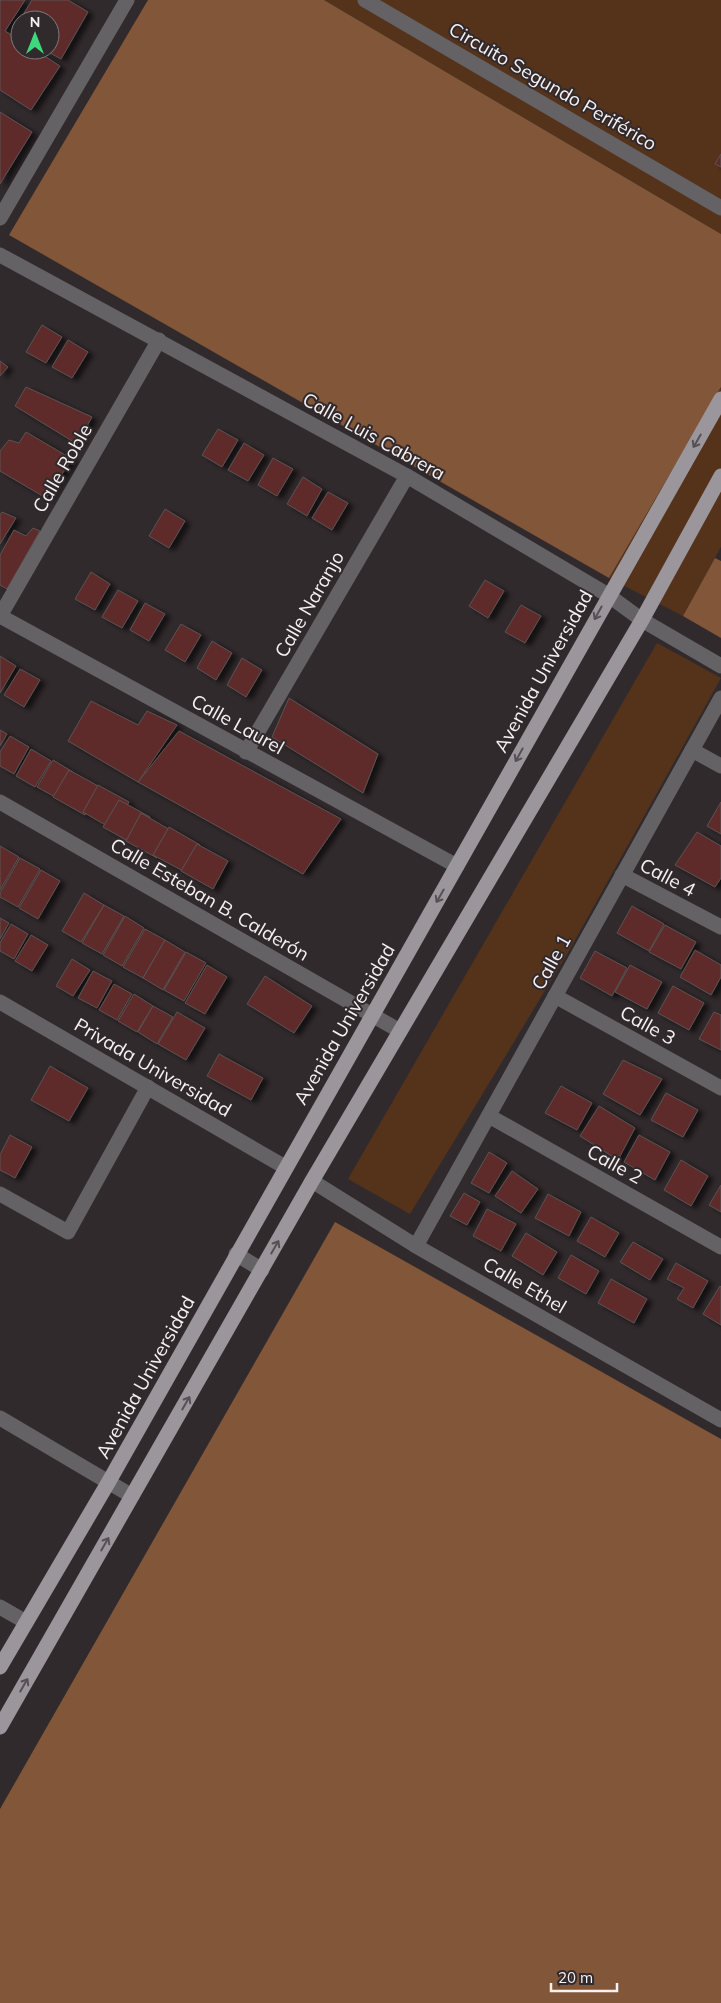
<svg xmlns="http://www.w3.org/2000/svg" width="721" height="2003" font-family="Mulish,sans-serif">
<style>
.green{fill:#55331b}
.forest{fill:#825638}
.building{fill:#5e2c2c;stroke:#5b5252;filter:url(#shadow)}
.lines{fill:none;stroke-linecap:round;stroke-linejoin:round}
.minor{stroke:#646265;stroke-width:15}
.major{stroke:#9a969c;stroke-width:15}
.oneway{stroke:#565054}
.labels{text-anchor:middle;stroke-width:4;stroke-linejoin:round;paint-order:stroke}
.street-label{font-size:19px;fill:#f6f1f3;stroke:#312a2d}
</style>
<defs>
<filter id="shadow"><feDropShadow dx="5.5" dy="3" stdDeviation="2.5" flood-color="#0009"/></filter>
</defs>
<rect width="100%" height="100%" fill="#312a2d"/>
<g class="green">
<polygon points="324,0 721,0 721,234"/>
<polygon points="721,387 721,547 683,616 609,578"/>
<polygon points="657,643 721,678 570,949 410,1214 348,1179"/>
</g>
<g class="forest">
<polygon points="148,0 324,0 721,234 721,387 609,578 9,235"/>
<polygon points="715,558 721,561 721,638 683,616"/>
<polygon points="335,1222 721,1439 721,2003 0,2003 0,1809"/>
</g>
<g class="building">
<polygon points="0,0 25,0 5,31 20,40 20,50 35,50 60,66 31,110 0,90"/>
<polygon points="32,0 68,0 88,12 61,59 45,50 50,50 50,20 20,20"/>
<polygon points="20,21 20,36 13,32"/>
<polygon points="0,112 32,132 0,184"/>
<polygon points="721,154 721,167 715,164"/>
<polygon points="42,325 62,337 46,363 26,352"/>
<polygon points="68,340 88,352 72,378 52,367"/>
<polygon points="0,361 8,367 0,376"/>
<polygon points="26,387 92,417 77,444 15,406"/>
<polygon points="218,429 238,440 222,467 202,455"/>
<polygon points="26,432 72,459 46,498 0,471 0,451 9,440 19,443"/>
<polygon points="244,443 264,455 248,481 228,470"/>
<polygon points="273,458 293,469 277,496 258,485"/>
<polygon points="303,477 322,489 307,516 287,504"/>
<polygon points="328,492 348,503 332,530 312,518"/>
<polygon points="165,509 185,521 169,548 149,536"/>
<polygon points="2,512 16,518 0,544 0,515"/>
<polygon points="33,528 40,531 7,589 0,585 0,555 14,530 26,536"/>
<polygon points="91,572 110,584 95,610 75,599"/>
<polygon points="485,580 504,591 488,618 469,606"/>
<polygon points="118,590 138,601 122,628 102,617"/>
<polygon points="145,603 165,614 149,641 130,630"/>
<polygon points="521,605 541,616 525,643 505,632"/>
<polygon points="181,624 201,635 185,662 165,650"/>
<polygon points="212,641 232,653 216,680 197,668"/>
<polygon points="0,656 16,666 0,693"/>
<polygon points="242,658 262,670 246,697 227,685"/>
<polygon points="20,669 40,680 24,707 4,695"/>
<polygon points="289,698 378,754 363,793 272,737"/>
<polygon points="91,701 138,725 147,711 177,725 138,782 68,741"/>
<polygon points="0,730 7,734 0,746"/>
<polygon points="179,731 341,819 303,874 138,782"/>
<polygon points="10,736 29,747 14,774 0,766 0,752"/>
<polygon points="31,749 51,761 35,787 16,776"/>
<polygon points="53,760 73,772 57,798 37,787"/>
<polygon points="69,770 100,787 85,815 53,797"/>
<polygon points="98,785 129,802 114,830 83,812"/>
<polygon points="119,800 150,817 135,845 103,827"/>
<polygon points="721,802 721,834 707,826"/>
<polygon points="141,813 172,831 157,858 126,841"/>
<polygon points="169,827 200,845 185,872 153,855"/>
<polygon points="697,832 721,846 721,878 715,887 675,865"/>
<polygon points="197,844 228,861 213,889 181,871"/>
<polygon points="0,846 19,857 0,890"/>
<polygon points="20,858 40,869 18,907 0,897 0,893"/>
<polygon points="41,870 60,881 38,919 19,908"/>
<polygon points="84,893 104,905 81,942 62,931"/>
<polygon points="104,905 124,916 102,954 82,943"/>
<polygon points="632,906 664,924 649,951 617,933"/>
<polygon points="125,916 144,928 122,966 103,955"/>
<polygon points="0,918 9,923 0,939"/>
<polygon points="11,924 28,934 14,959 0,951 0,943"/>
<polygon points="665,925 696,942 681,969 649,952"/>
<polygon points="145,929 165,940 143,978 123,967"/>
<polygon points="31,935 48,945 32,971 15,961"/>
<polygon points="165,940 185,952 163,990 143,978"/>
<polygon points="695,950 721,965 721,977 711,995 680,977"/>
<polygon points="595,951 627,968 612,996 580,978"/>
<polygon points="186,952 206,963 184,1001 164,990"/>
<polygon points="72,959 90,970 73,996 56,986"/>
<polygon points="207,965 227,977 205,1014 185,1003"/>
<polygon points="630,965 662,982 647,1009 615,992"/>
<polygon points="93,971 112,981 97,1008 78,998"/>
<polygon points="265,976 312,1006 294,1033 247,1004"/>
<polygon points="114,984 132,994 117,1020 99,1010"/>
<polygon points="673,986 704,1003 689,1030 658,1013"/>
<polygon points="134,994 153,1006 137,1032 118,1021"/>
<polygon points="153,1006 173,1017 157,1044 138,1032"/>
<polygon points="177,1012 205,1028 186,1060 158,1044"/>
<polygon points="714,1012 721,1015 721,1050 699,1039"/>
<polygon points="219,1054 263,1078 251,1100 207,1076"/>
<polygon points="623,1060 662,1079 640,1115 603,1094"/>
<polygon points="50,1066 88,1088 69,1121 31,1100"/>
<polygon points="561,1086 592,1103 577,1130 545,1113"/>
<polygon points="666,1093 698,1110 683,1137 651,1120"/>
<polygon points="599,1106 635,1128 618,1160 580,1136"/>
<polygon points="10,1135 32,1147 15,1178 0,1170 0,1155"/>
<polygon points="639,1135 670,1152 655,1180 624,1162"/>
<polygon points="489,1152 507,1163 489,1193 471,1183"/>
<polygon points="681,1160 708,1176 691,1206 664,1190"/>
<polygon points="512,1171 538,1189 521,1213 495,1196"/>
<polygon points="721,1185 721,1212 709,1205"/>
<polygon points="464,1193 480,1202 467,1225 450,1216"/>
<polygon points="548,1194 581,1212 569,1236 535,1218"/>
<polygon points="487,1209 516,1224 501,1251 473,1236"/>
<polygon points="591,1217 619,1233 605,1257 577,1241"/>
<polygon points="526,1233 557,1252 543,1275 512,1256"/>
<polygon points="633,1242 663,1259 650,1280 620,1262"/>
<polygon points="571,1255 599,1271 586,1294 558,1278"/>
<polygon points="676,1263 708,1281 693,1308 677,1299 684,1288 667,1279"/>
<polygon points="611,1279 647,1299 634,1323 598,1303"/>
<polygon points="720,1286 721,1287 721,1325 703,1314"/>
</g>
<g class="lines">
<g class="minor">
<polyline points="365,0 721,208"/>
<polyline points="0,218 127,0"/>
<polyline points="0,255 407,476 608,595 642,620 721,666"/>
<polyline points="159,340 0,616 457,866"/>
<polyline points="692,750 721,766"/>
<polyline points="246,752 407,476"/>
<polyline points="0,802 400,1031"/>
<polyline points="622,875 721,927"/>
<polyline points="555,996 721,1088"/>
<polyline points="0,1002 285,1167"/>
<polyline points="489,1116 721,1247"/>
<polyline points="312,1181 416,1246 721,1420"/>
<polyline points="0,1194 68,1232 148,1087"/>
<polyline points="416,1246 721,698"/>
<polyline points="236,1254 262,1270"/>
<polyline points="0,1418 132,1496"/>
<polyline points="0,1607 26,1622"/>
</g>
<g class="major">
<polyline points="0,1667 108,1483 721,399"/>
<polyline points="0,1727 312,1181 642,620 721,476"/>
</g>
</g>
<defs><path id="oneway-shaft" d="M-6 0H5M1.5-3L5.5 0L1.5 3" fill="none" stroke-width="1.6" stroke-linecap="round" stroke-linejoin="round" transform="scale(1.25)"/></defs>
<g class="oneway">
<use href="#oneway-shaft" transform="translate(697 441) rotate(120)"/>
<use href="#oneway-shaft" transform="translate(598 613) rotate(119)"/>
<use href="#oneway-shaft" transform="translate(519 755) rotate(119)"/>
<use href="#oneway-shaft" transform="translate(440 896) rotate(120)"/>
<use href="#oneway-shaft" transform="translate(275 1247) rotate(-60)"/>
<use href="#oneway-shaft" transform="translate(186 1403) rotate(-60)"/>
<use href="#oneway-shaft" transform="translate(105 1544) rotate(-60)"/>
<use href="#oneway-shaft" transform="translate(24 1685) rotate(-60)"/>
</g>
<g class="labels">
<g class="street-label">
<text transform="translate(553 86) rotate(30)" y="7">Circuito Segundo Periférico</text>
<text transform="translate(374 436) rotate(29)" y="7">Calle Luis Cabrera</text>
<text transform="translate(62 468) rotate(-60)" y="7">Calle Roble</text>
<text transform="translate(309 604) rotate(-60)" y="7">Calle Naranjo</text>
<text transform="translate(543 671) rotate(-61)" y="7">Avenida Universidad</text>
<text transform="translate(238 724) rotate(29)" y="7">Calle Laurel</text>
<text transform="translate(668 877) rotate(28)" y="7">Calle 4</text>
<text transform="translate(210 899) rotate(30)" y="7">Calle Esteban B. Calderón</text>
<text transform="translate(551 962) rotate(-61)" y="7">Calle 1</text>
<text transform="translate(344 1024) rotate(-60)" y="7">Avenida Universidad</text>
<text transform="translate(648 1025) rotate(29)" y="7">Calle 3</text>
<text transform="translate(153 1067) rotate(30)" y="7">Privada Universidad</text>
<text transform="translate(615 1164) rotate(29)" y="7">Calle 2</text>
<text transform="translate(525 1285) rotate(30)" y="7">Calle Ethel</text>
<text transform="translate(145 1377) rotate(-61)" y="7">Avenida Universidad</text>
</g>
</g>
<g transform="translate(35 35)"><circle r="24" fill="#312a2d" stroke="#807a7c"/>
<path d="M0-4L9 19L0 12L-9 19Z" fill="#3fd77d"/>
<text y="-8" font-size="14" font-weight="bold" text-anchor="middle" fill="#f6f1f3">N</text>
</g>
<path d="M551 1983v8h66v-8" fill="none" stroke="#f6f1f3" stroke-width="2.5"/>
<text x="558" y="1983" font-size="15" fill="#f6f1f3" stroke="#312a2d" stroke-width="4" paint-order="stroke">20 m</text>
</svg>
